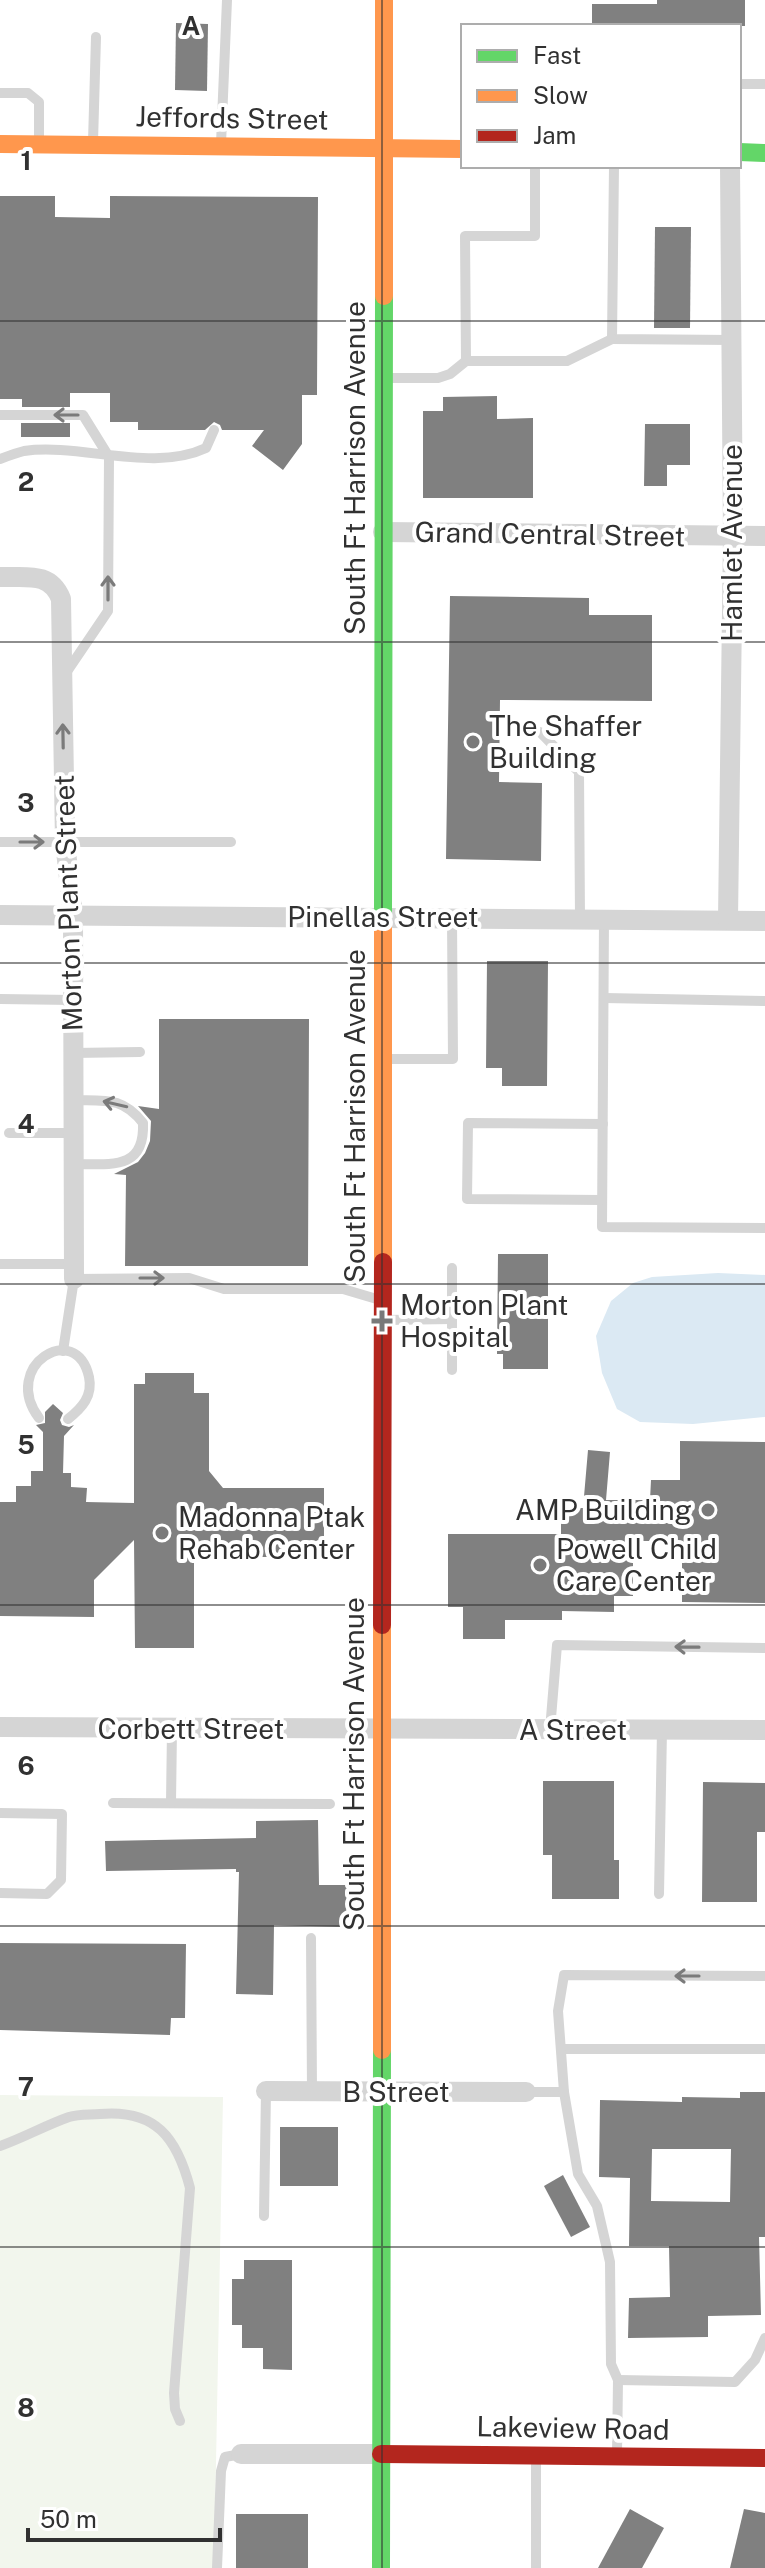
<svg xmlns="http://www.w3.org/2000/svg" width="765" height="2568" font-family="'Public Sans',sans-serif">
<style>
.green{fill:#f2f6ed}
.water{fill:#dbe9f3}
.building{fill:#808080;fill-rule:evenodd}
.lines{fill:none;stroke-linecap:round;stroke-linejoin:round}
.lane{stroke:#d5d5d5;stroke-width:10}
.street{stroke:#d5d5d5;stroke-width:20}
.fast{stroke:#63d668;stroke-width:18}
.slow{stroke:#ff974d;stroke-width:18}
.jam{stroke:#b3261e;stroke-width:18}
.oneway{stroke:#7b7b7b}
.grid{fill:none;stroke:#313131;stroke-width:2;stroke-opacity:0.55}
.poi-dot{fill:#797979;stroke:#fff;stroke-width:3}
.labels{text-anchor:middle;stroke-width:8;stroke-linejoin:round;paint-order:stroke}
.street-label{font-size:28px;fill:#313131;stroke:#fff}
.poi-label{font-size:28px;fill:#313131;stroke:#fff;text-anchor:start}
.grid-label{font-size:26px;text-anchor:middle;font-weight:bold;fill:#313131;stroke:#fff;stroke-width:8;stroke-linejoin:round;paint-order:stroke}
</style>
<rect width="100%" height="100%" fill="#fff"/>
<polygon class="green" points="0,2095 223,2097 214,2568 0,2568"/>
<polygon class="water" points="718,1273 765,1275 765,1417 693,1424 640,1422 617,1409 602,1373 596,1336 611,1301 633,1283 652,1277"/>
<g class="building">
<polygon points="657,0 745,0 745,26 592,26 592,4 657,4"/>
<polygon points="176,23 208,24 207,91 175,90"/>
<polygon points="0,196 55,196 55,217 110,218 110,196 318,197 317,395 302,395 302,444 283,470 252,446 264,430 222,430 220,425 214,422 205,430 138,430 138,422 110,422 110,393 70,393 70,407 22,407 22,399 0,399"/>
<polygon points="655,227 691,227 690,328 654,328"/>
<polygon points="497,396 497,419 533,418 533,498 423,498 423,411 443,411 443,397"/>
<rect x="21" y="423" width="49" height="14"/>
<polygon points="645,424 690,424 690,465 667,465 667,486 644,486"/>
<polygon points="450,596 589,598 589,615 652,615 652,701 500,700 499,782 542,783 541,861 446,859"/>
<polygon points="487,961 548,961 547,1086 502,1086 502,1068 486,1068"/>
<polygon points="159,1019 309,1019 308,1266 125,1266 126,1175 114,1174 138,1162 145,1153 150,1141 151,1121 138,1106 159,1109"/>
<polygon points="498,1254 548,1254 548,1369 503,1369 503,1354 497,1354"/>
<polygon points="145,1373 194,1373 194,1393 209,1393 209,1471 223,1488 324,1488 324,1557 194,1557 194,1648 135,1648 134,1540 94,1580 94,1617 0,1616 0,1502 16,1502 16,1486 31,1486 31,1471 43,1471 43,1432 36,1425 45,1423 45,1412 53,1404 63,1413 60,1420 62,1425 69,1427 74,1425 64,1436 63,1473 71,1473 71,1487 87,1488 86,1502 134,1503 134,1384 145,1384"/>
<polygon points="680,1441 765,1442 765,1603 682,1602 682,1541 633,1541 633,1596 614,1596 614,1612 562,1611 562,1620 505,1620 505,1639 463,1639 463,1607 448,1607 448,1534 561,1534 561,1508 583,1508 588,1450 610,1452 606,1500 650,1500 651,1480 680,1480"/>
<polygon points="543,1781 614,1781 614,1860 619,1860 619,1899 552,1899 552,1855 543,1855"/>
<polygon points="703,1782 765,1783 765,1832 757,1832 757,1902 702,1902"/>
<polygon points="318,1820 319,1885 347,1885 346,1927 274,1925 273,1995 236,1994 239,1872 236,1872 236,1869 106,1871 105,1841 256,1838 256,1821"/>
<polygon points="0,1943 186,1944 185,2018 171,2018 170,2035 0,2030"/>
<path d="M740 2092H765V2237H759L761 2315 708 2316V2337L628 2338 629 2298 670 2297 669 2246H629L630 2178 599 2177 600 2100 682 2102V2097L740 2098ZM652 2149H731L730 2202 651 2201Z"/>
<rect x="280" y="2127" width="58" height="59"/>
<polygon points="563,2175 590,2227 571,2237 544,2186"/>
<polygon points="244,2260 292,2260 292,2370 263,2369 263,2348 242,2348 242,2325 232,2325 232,2279 244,2279"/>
<polygon points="630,2509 664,2528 642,2568 598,2568"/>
<polygon points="744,2509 765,2513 765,2568 730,2568"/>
<rect x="236" y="2514" width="72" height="54"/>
</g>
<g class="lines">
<g class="lane">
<polyline points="739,84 765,84"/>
<polyline points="0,93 28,93 39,102 39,142"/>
<polyline points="93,142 96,37"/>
<polyline points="221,144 227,0"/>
<polyline points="614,166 612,339 732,340"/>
<polyline points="466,361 465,236 535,236 535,166"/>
<polyline points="388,378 438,378 450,374 466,361 567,361 612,339"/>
<polyline points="0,415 83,415 109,457 108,611 66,673"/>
<path d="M0 459C8 456 16 453 24 451 81 443 153 473 206 448L214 430"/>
<polyline points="540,732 579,772 580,919"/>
<polyline points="0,842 231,842"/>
<polyline points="604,919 602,1227 765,1228"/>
<polyline points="604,998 765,1001"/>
<polyline points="0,999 73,1000"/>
<polyline points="73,1053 140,1052"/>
<polyline points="385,1059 453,1059 452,918"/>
<path d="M73 1100C104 1101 122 1096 143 1123 145 1171 110 1164 74 1164"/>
<polyline points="9,1133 73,1133"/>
<polyline points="602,1200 467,1199 468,1123 603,1124"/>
<polyline points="0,1264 74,1264"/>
<polyline points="386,1320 452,1319"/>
<polyline points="63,1351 74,1279 189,1278 224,1289 343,1289 380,1300"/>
<polyline points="452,1370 452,1268"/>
<path d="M39 1418C0 1366 76 1319 89 1377 93 1396 82 1408 68 1419"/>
<polyline points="550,1730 557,1645 765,1648"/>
<polyline points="113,1803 330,1804"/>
<polyline points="171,1803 172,1729"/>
<polyline points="0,1813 62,1814 61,1880 47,1894 0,1893"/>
<polyline points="659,1894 662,1730"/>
<polyline points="311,1938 312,2091"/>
<polyline points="561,2049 765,2049"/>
<polyline points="526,2092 564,2092 578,2174 597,2206 610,2262 611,2364 618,2380 617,2454"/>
<polyline points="564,2092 558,2011 564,1975 765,1976"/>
<path d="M0 2146C23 2138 46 2125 69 2117 79 2114 90 2115 100 2114 156 2109 177 2138 190 2188L174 2393 175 2409 180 2421"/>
<polyline points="264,2216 266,2091"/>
<polyline points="618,2380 735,2382 755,2360 765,2338"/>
<polyline points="536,2458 536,2568"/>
<polyline points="217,2568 221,2471 225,2457 241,2454"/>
</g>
<g class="street">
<polyline points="383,532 765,536"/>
<path d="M0 577C26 578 50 571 61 599L65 842 73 915 74 1279"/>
<polyline points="0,915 765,921"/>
<polyline points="728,920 733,536 730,166"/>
<polyline points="0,1727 765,1730"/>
<polyline points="266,2091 526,2092"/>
<polyline points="241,2454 381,2454"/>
</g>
<g class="fast">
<polyline points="739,152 765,153"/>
<polyline points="383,923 384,296"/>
<polyline points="381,2568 382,2050"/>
</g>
<g class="slow">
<polyline points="0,144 463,149"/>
<polyline points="384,296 384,0"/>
<polyline points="383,1262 383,923"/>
<polyline points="382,2050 382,1625"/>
</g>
<g class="jam">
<polyline points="382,1625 383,1262"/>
<polyline points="381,2454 765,2458"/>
</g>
</g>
<defs><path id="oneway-shaft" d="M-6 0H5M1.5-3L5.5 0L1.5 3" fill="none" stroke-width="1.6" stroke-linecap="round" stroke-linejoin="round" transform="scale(2)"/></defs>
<g class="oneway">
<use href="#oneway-shaft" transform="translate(66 415) rotate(180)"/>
<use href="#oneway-shaft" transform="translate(108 588) rotate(-90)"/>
<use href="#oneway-shaft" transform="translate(63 736) rotate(-91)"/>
<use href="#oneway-shaft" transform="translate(32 842)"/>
<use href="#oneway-shaft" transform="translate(115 1104) rotate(-167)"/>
<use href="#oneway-shaft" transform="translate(152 1278)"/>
<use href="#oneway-shaft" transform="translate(687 1647) rotate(-179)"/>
<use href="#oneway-shaft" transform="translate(687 1976) rotate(-180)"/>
</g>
<path class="grid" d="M382 0V2568M0 321H765M0 642H765M0 963H765M0 1284H765M0 1605H765M0 1926H765M0 2247H765"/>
<g class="poi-dot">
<circle cx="473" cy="742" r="8"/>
<path d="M378 1309h8v8h8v8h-8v8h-8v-8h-8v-8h8z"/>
<circle cx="708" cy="1510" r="8"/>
<circle cx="162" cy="1533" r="8"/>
<circle cx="540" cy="1565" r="8"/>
</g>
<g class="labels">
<g class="street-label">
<text transform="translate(232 118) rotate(1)" y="10">Jeffords Street</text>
<text transform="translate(355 468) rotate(-90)" y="10">South Ft Harrison Avenue</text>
<text transform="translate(550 534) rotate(1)" y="10">Grand Central Street</text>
<text transform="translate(732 543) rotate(-90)" y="10">Hamlet Avenue</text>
<text transform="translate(68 903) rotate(-92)" y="10">Morton Plant Street</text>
<text x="383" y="927">Pinellas Street</text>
<text transform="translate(355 1116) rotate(-90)" y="10">South Ft Harrison Avenue</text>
<text x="191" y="1739">Corbett Street</text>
<text x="573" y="1740">A Street</text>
<text transform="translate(354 1764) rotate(-90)" y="10">South Ft Harrison Avenue</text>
<text x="396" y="2102">B Street</text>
<text transform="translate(573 2428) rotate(1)" y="10">Lakeview Road</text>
</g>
<g class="poi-label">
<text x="489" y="736">The Shaffer<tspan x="489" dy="32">Building</tspan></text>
<text x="400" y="1315">Morton Plant<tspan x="400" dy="32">Hospital</tspan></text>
<text x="692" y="1520" text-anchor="end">AMP Building</text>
<text x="178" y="1527">Madonna Ptak<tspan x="178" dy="32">Rehab Center</tspan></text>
<text x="556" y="1559">Powell Child<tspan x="556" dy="32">Care Center</tspan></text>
</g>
</g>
<g class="grid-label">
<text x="191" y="35">A</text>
<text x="26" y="170">1</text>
<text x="26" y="491">2</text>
<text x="26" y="812">3</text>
<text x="26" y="1133">4</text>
<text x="26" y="1454">5</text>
<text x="26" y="1775">6</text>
<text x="26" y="2096">7</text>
<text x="26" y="2417">8</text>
</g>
<rect x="461" y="24" width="280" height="144" fill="#ffffff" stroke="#adadad" stroke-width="2"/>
<rect x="477" y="50" width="40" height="12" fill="#63d668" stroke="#adadad" stroke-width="2"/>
<text x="533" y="64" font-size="24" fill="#313131">Fast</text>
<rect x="477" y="90" width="40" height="12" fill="#ff974d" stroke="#adadad" stroke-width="2"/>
<text x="533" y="104" font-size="24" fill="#313131">Slow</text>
<rect x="477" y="130" width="40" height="12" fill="#b3261e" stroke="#adadad" stroke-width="2"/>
<text x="533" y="144" font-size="24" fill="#313131">Jam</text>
<path d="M28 2528v12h192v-12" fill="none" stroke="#313131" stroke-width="4"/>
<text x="40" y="2528" font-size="24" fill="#313131" stroke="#ffffff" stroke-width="6" paint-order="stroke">50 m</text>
</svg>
